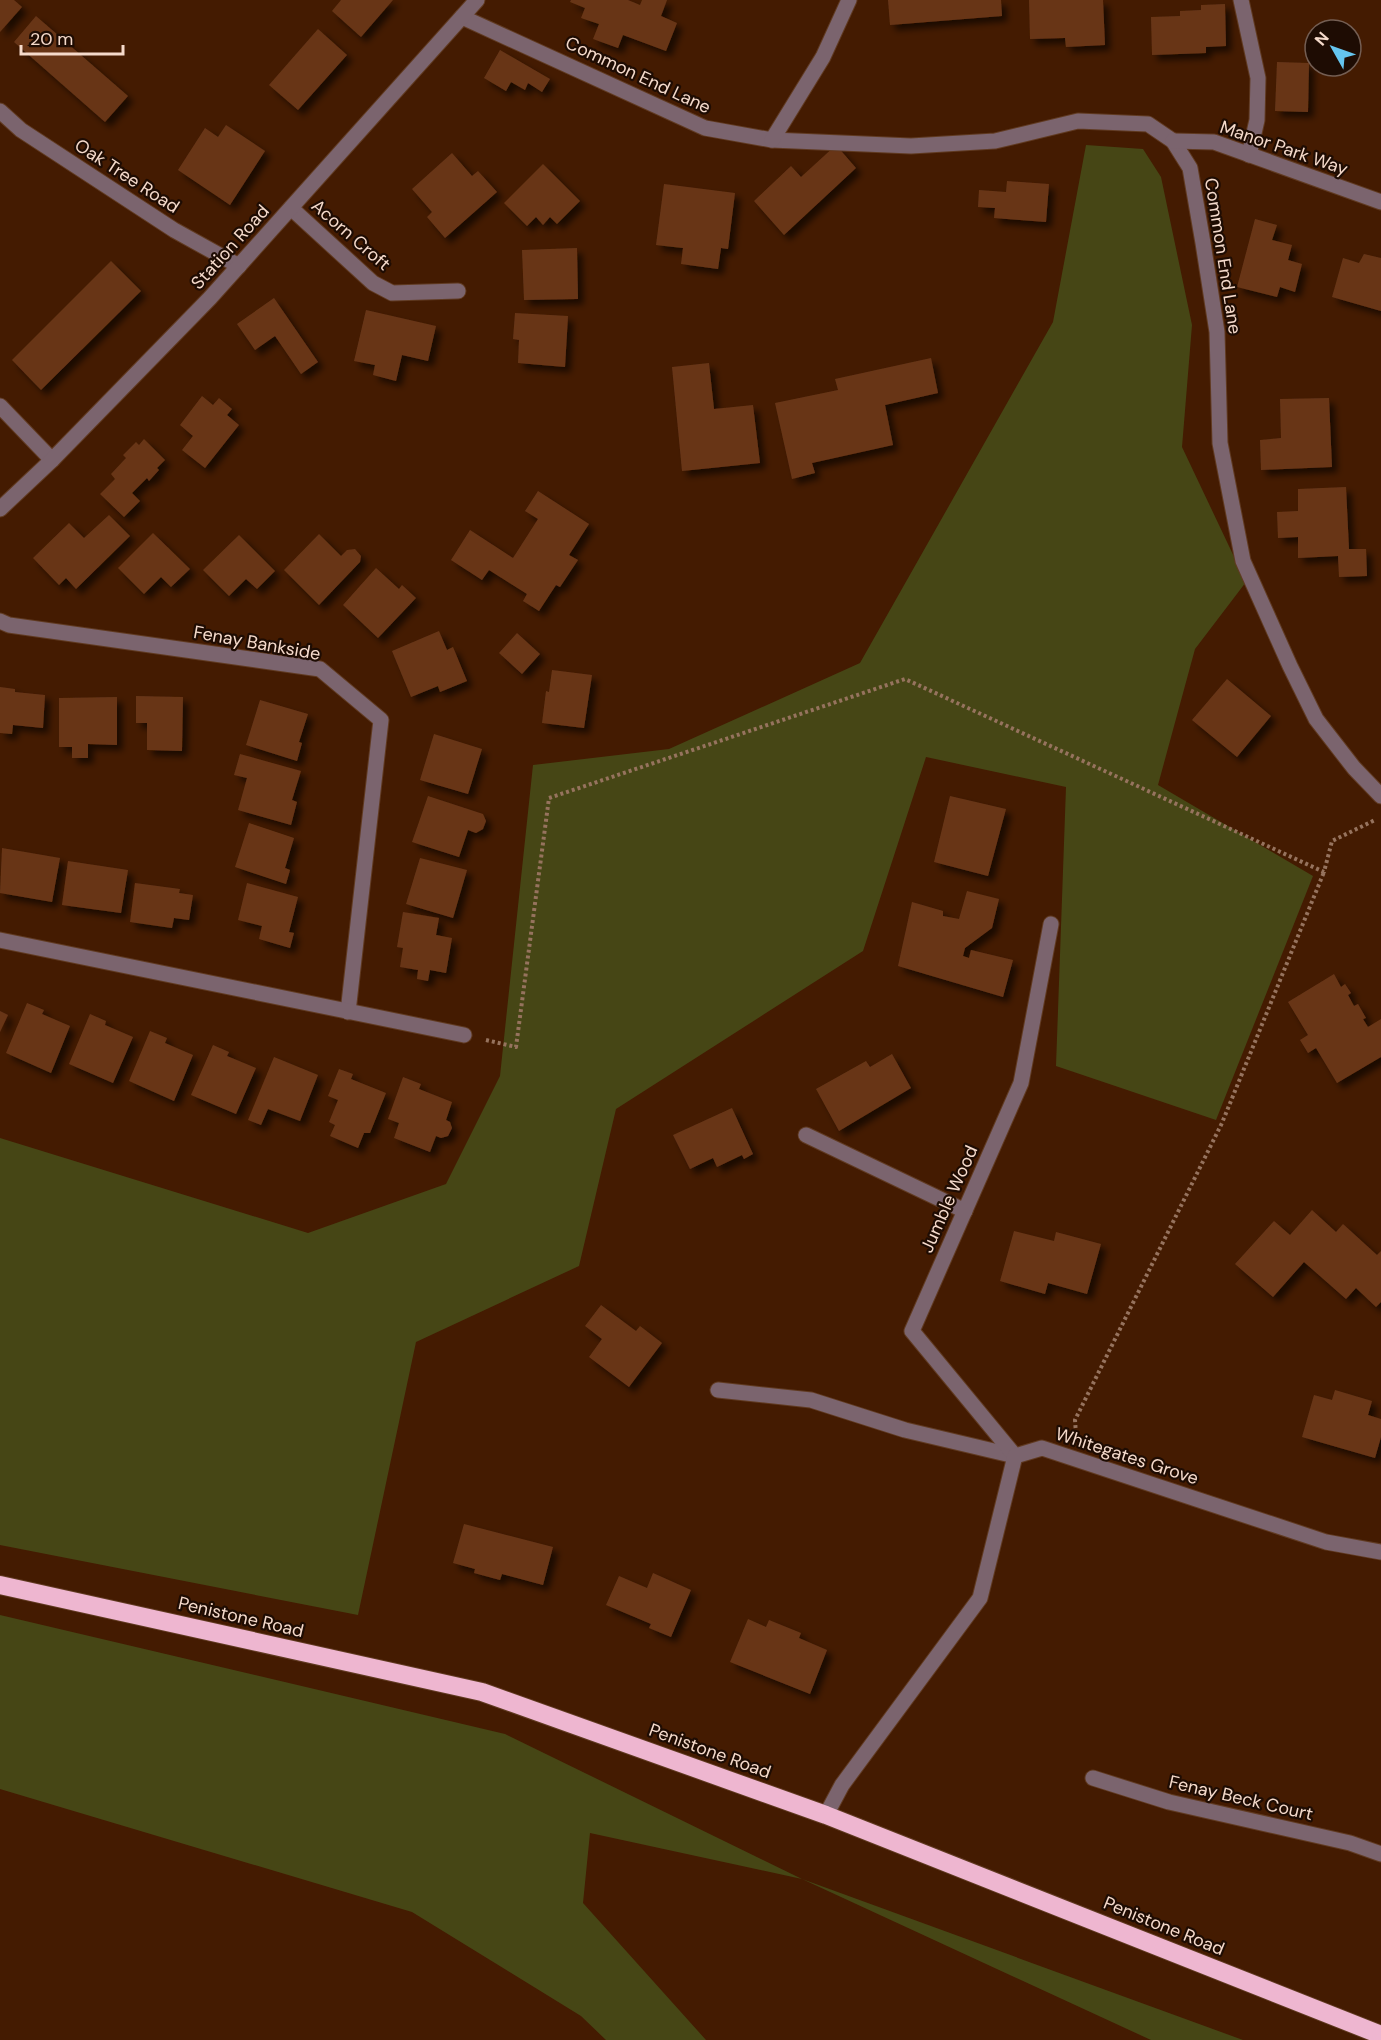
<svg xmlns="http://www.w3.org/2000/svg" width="1381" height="2040" font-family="'DM Sans',sans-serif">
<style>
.green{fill:#464615}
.building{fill:#673619;filter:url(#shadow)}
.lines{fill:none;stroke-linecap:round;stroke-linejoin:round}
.minor-casing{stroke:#603a21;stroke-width:17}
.highway-casing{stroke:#603a21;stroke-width:20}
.path{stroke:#96735e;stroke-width:4;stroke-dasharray:3 3;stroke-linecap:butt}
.minor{stroke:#7b646e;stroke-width:15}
.highway{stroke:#eeb6d0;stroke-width:18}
.labels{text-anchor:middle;stroke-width:4.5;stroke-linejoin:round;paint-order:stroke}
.street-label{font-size:18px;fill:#f5dacb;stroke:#1e0c03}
</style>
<defs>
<filter id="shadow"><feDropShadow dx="5.5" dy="5.5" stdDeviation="3" flood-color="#0009"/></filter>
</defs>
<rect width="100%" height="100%" fill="#441b01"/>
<g class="green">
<polygon points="1086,145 1143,149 1161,177 1192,325 1182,447 1246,582 1195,649 1158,785 1313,876 1216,1120 1056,1066 1066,787 926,757 863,951 616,1109 579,1266 416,1342 358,1615 0,1545 0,1138 308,1233 446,1184 500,1076 533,765 669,749 860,663 1053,322"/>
<polygon points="0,1615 505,1734 802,1879 1243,2040 1151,2040 802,1879 590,1833 583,1903 706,2040 606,2040 581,2016 412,1912 0,1789"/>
</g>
<g class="building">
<polygon points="0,0 14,0 22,7 0,32"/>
<polygon points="341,0 393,0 361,37 332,11"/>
<polygon points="571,0 628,0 640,5 642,0 667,0 661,16 677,23 666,51 623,35 618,48 593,39 599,24 581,18 585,8 570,2"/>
<polygon points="888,0 1001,0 1002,16 890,25"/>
<polygon points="1029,0 1103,0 1105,45 1066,47 1065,38 1030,39"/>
<polygon points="1225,4 1226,46 1206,47 1206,53 1152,55 1151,17 1180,16 1180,11 1201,10 1201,5"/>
<polygon points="36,16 128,96 105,122 14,42"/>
<polygon points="318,29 347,55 298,110 269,85"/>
<polygon points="500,50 550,79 542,92 528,83 525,90 511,82 506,91 484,78"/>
<polygon points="1277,62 1309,63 1308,112 1275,111"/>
<polygon points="226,125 265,151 230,205 178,170 205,128 218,137"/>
<polygon points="836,145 856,168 784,235 754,201 791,166 801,177"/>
<polygon points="452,153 472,176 478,171 497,192 445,238 427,217 432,212 412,189"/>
<polygon points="543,164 580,201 557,224 550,217 543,225 536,217 527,226 504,203"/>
<polygon points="1007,181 1049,184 1046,222 994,218 995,208 978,207 979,190 1006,192"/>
<polygon points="664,184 735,193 728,249 721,248 718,269 681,264 683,248 656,245"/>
<polygon points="1255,219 1277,225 1272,240 1292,245 1288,260 1302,264 1295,292 1280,287 1277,297 1237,287"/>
<polygon points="577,248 578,299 524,300 522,250"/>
<polygon points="1364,254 1381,258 1381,311 1332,297 1343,258 1359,263"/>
<polygon points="111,261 141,291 41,390 12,360"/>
<polygon points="274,298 318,362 301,374 275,336 255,350 237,324"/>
<polygon points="366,310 436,326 428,361 402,355 396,381 373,375 375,365 354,361"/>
<polygon points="515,313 568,316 565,367 518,363 519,340 513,339"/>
<polygon points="931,358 938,393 885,405 893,445 812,463 815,473 792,479 775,403 838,390 835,379"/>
<polygon points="709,363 714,409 753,405 760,463 682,471 672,367"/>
<polygon points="202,396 213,405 219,398 232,409 227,415 239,425 205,468 182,450 193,436 180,425"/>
<polygon points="1329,398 1332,467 1261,470 1260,440 1281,438 1280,399"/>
<polygon points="144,439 165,460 157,468 159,470 149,481 147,478 132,493 140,501 124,517 100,494 115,479 111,474 126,458 123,455 136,442 139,445"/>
<polygon points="1346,487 1349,549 1366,549 1367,576 1339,577 1338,556 1298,558 1298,537 1278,538 1277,512 1298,511 1298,489"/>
<polygon points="538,491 589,524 569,555 578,560 560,587 556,585 539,611 523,601 527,594 489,570 482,580 451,560 470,530 513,558 538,519 525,511"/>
<polygon points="109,515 130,536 76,589 66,578 59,585 33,558 69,523 84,538"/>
<polygon points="153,533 190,569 171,587 161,577 144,594 118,568"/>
<polygon points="319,534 341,556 347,550 355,549 361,556 360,562 319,605 284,570"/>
<polygon points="239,535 275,571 257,589 246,579 229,596 203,570"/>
<polygon points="376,568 399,589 402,585 416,598 378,638 343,605"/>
<polygon points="439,631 447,650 453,647 467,681 440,692 438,686 411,697 392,651"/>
<polygon points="517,633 540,654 522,674 499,653"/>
<polygon points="552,670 592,675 584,728 542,723 546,691 549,692"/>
<polygon points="1227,679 1271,716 1237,757 1192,720"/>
<polygon points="0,687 15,689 15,692 45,695 43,728 13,725 12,734 0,733"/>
<polygon points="136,696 183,697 182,751 147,750 147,723 136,723"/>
<polygon points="117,697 117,745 88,744 88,758 72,758 72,747 59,747 59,698"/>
<polygon points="260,700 308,714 299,742 302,743 297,761 246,745"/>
<polygon points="434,734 482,749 468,794 420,780"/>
<polygon points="240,754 301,771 292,800 297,802 291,825 238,810 247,778 234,775"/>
<polygon points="428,796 483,814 486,821 483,829 476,833 468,830 459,857 412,842"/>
<polygon points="950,796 1006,809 988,876 934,862"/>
<polygon points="249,823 294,838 285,868 290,870 286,884 235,867"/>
<polygon points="2,848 60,858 52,902 0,893"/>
<polygon points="420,858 467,870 453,918 406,904"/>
<polygon points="68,861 128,870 121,913 62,905"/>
<polygon points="135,883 180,889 179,893 193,895 189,920 174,918 172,928 130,922"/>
<polygon points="247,883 298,897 289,932 294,933 290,948 259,939 262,926 238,920"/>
<polygon points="967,891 999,899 992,928 965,948 963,956 969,958 971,950 1013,960 1003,997 898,966 912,902 943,911 943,916 959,919"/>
<polygon points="403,912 439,918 436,935 452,938 446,973 430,970 428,981 417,979 418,970 400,967 403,948 397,947"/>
<polygon points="1334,974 1341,987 1345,984 1351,993 1348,995 1354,1006 1358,1004 1366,1018 1363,1019 1368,1027 1381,1019 1381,1057 1337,1083 1316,1048 1308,1053 1300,1040 1308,1035 1288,1002"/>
<polygon points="27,1003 44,1010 42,1014 70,1026 51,1073 6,1053"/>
<polygon points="0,1011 8,1015 0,1032"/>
<polygon points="90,1014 106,1021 105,1025 133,1037 113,1083 69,1064"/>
<polygon points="150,1031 167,1038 165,1043 193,1055 174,1101 129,1081"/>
<polygon points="213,1045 229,1052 227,1056 256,1068 236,1114 191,1095"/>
<polygon points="892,1054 911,1088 839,1131 816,1089 866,1061 870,1067"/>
<polygon points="274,1057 318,1075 300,1121 268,1109 261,1125 248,1120"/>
<polygon points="339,1069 353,1074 351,1079 386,1093 370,1133 364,1133 358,1148 330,1136 335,1125 329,1122 338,1100 328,1096"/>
<polygon points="403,1077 421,1084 419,1089 452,1102 446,1120 450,1122 452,1128 448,1136 441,1138 436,1136 430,1152 394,1138 399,1123 388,1119"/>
<polygon points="732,1108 753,1154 744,1159 742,1155 717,1167 713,1158 690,1169 673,1135"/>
<polygon points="1312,1210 1336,1232 1343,1224 1377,1255 1381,1251 1381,1302 1376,1307 1356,1288 1346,1299 1304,1262 1273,1297 1235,1264 1274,1221 1290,1235"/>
<polygon points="1014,1231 1054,1241 1056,1232 1101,1244 1087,1294 1048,1283 1045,1294 1000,1281"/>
<polygon points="601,1305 636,1331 640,1326 662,1343 629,1387 589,1357 602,1339 585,1326"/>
<polygon points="1335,1390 1372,1401 1368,1415 1381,1419 1381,1437 1375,1458 1302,1437 1314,1395 1332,1400"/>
<polygon points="464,1524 553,1547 543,1585 502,1574 500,1580 474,1573 475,1569 453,1563"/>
<polygon points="653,1573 691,1590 671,1637 649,1628 651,1624 606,1605 619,1576 647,1588"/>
<polygon points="748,1619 766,1627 769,1620 801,1633 799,1638 827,1650 810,1694 730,1662"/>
</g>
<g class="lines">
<defs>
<g id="minor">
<polyline points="1241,0 1258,78 1257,120 1249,155"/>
<polyline points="462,17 705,128 772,140 911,146 995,141 1078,121 1148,124 1173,141 1190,168 1203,243 1217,332 1220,443 1243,561 1290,666 1316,719 1354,768 1381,796"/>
<polyline points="0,111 21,130 174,230 239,266"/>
<polyline points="772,140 823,57 849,0"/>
<polyline points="1173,141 1214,142 1381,202"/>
<polyline points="291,208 373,283 392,293 458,291"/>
<polyline points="0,406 52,460"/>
<polyline points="0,509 52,460 210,298 477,0"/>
<polyline points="0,621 9,625 320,669 381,720 348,1012"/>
<polyline points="0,940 464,1035"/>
<polyline points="806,1135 965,1211"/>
<polyline points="718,1390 811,1400 905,1430 1015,1456"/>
<polyline points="1015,1456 912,1331 1021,1083 1051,924"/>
<polyline points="1093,1778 1169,1802 1350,1843 1381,1854"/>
<polyline points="826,1815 842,1785 980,1598 1015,1456 1042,1448 1326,1542 1381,1552"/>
</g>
<polyline id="highway" points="0,1585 482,1692 826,1815 1381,2035"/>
</defs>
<use href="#minor" class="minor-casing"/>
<use href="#highway" class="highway-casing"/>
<g class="path">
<polyline points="486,1040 516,1047 549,798 905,679 1324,872 1332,841 1375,820"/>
<polyline points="1076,1434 1075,1420 1222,1123 1324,872"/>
</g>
<use href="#minor" class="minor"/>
<use href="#highway" class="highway"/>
</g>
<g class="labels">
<g class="street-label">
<text transform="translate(638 75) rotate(25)" y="6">Common End Lane</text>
<text transform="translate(1284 148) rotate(19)" y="6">Manor Park Way</text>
<text transform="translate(127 176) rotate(33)" y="6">Oak Tree Road</text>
<text transform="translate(351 235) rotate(41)" y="6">Acorn Croft</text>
<text transform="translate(230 247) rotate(-48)" y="6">Station Road</text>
<text transform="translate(1223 256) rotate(81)" y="6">Common End Lane</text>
<text transform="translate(257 643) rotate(10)" y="6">Fenay Bankside</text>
<text transform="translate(949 1199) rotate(-66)" y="6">Jumble Wood</text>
<text transform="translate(1127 1456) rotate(18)" y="6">Whitegates Grove</text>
<text transform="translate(241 1617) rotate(13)" y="6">Penistone Road</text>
<text transform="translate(710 1751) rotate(20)" y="6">Penistone Road</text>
<text transform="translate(1241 1798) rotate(13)" y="6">Fenay Beck Court</text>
<text transform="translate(1164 1926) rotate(22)" y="6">Penistone Road</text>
</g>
</g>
<g transform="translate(1333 48) rotate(310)"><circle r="28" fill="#1e0c03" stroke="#745e53" stroke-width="1.5"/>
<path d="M0-4.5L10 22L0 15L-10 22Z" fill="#65c5ef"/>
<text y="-9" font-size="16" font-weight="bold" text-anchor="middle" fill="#f5dacb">N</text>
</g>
<path d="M21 45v9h102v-9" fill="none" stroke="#f5dacb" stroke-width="3"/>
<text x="30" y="45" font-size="18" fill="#f5dacb" stroke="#1e0c03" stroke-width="4.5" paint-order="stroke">20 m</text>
</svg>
